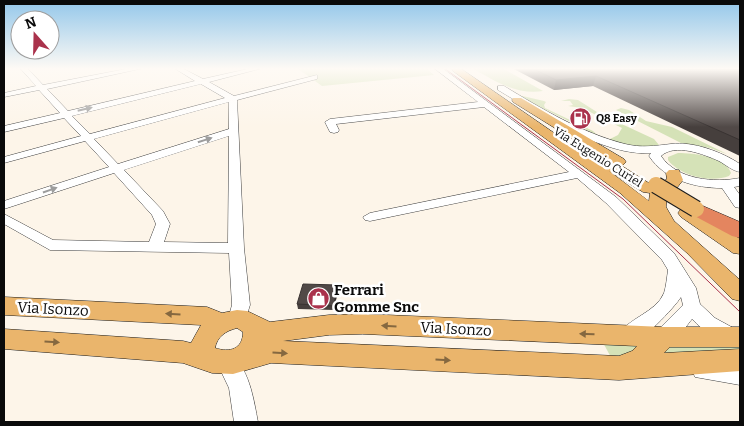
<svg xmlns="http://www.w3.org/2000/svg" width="744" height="426" font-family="Bitter,serif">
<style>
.green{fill:#d5e2b7}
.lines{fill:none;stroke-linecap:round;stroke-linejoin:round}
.minor-casing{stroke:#3d3d3d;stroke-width:1}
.major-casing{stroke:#1b1b1b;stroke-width:1}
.highway-casing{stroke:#1b1b1b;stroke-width:1}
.minor{fill:#fff;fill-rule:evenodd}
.major{fill:#eab56c;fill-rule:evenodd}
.highway{fill:#e4855f;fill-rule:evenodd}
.tram{stroke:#aa324c;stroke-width:1}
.major-bridge-casing{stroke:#1b1b1b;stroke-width:18;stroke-linecap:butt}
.major-bridge{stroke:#eab56c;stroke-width:16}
.wall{fill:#463f3d}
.shaded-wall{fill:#393332}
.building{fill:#514947;stroke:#393332}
.oneway{fill:#9d9d9d}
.oneway2{fill:#856840}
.labels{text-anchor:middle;stroke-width:5;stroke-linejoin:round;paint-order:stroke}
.far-poi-label{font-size:11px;font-weight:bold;fill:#0a0a0a;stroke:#fff;text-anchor:start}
.street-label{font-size:12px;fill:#0a0a0a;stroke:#fff}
.near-poi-label{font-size:15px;font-weight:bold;fill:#0a0a0a;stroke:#fff;text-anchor:start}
.near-street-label{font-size:15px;fill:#0a0a0a;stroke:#fff}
</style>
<rect width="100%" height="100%" fill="#fdf5e9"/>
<g class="green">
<polygon points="297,68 426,68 434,75 322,86"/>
<path d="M472 68H502L543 91C516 95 495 81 472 68Z"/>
<polygon points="514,94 544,101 546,102 544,105 545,108 593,131 597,135"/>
<polygon points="569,99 578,100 600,114 654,139 659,145 657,147 643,149 608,140 618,135 622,128 582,108 568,106 573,105 570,101 561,101"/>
<polygon points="621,108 629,110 646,121 672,127 727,154 710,148 681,143 616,110"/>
<path d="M678 153C693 153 725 156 731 173L729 176C711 183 680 176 668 160V157Z"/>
<polygon points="601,339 646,344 613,361"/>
<polygon points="670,342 740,346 740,352 658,361"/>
</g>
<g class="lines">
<defs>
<g id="minor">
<path d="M20 68H27L43 85 131 68H144L47 89 68 111 195 81 174 68H182L203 79 252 68H263L209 82 234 96 317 75V79L237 100 244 248 250 305 244 324 237 326 230 324 228 319 232 305 229 253 50 250 4 224V214L53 240 149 242 156 224 152 215 114 173 4 209V201L109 167 85 141 4 163V157L81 136 64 118 4 132V126L60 113 39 90 4 97V93L36 86ZM201 84 225 98 90 134 72 116ZM229 102V129L118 164 94 139ZM229 136 228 243 164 242 170 224 163 211 124 170Z"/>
<path d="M434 68H442L616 197 674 253 696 288 700 304 715 318 737 330 740 336 737 342C721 347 703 330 692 319 683 330 673 348 657 343L654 337 657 331 683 305 681 297C674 308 641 343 629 344 627 344 622 342 621 342L618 336C627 318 656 313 664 293 666 287 667 277 668 270L662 260 606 203 577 178 370 221 365 220 363 217 370 213 569 172 484 107 336 124 339 130 338 132 334 133 330 132 325 122 330 119 478 102Z"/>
<path d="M498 86H504C542 109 582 133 625 144 641 148 655 146 671 144 693 141 722 152 740 164V172C733 171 726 165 719 161 703 154 675 143 661 156 677 180 715 183 740 178V186L734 187 740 195V208L735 207 722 188C695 188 665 180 649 156L651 153C605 157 537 113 498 90Z"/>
<path d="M227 354C249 362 254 402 258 422H234L229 388 217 363 220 357Z"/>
<polygon points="702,361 740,365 740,385 695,377 692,370 695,363"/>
</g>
<g id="major">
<path d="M452 68H460L599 164 598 162 603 158 513 102 512 100 513 98H521L624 159 626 162 622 166 655 187 667 179 666 173 669 170H679L683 180 676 189 667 194 666 207 674 221 740 280V301L732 299 687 253 620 193 453 71ZM609 171 643 192 650 193 649 201Z"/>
<polygon points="687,208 693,209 740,239 740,254 733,253 681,217 678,213 681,209"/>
<path d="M4 297 207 307 222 313 237 310 247 311 270 322 329 315 363 314 664 327H740V347H670L664 353 740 349V371L619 380 271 363 233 374 212 373 183 363 4 349V329L183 341 191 343 201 325 4 315ZM237 328 243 332C243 349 230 353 215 348 217 337 225 331 237 328ZM363 334 637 346 632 351 619 356 283 341 329 335Z"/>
</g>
<polygon id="highway" points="696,203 740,222 740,238 732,236 689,213 686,209 689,205"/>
</defs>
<use href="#minor" class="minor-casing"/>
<use href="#major" class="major-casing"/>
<use href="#highway" class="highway-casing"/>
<use href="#minor" class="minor"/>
<use href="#major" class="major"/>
<use href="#highway" class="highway"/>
<polyline class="tram" points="444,68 623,199 740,312"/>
<defs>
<polyline id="major-bridge" points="656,185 696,209"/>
</defs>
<use href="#major-bridge" class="major-bridge-casing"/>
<use href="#major-bridge" class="major-bridge"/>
</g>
<g class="wall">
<polygon points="512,68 740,68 740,156 593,86 554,90"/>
<polygon points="338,290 334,310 298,309 297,304"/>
</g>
<g class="shaded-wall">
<polygon points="596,76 593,86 554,90 556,80"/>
<polygon points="337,285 338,290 334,310 334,306"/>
</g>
<g class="building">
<polygon points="532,68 740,68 740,140 596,76 556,80"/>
<polygon points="303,284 337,285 334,306 297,304"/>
</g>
<defs><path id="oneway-solid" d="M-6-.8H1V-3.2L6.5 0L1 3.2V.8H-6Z" transform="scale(1.25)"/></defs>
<g class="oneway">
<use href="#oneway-solid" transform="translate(85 109) rotate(-13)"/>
<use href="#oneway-solid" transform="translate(205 140) rotate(-18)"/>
<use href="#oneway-solid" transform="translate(50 190) rotate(-19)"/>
</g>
<g class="oneway2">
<use href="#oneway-solid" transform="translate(173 314) rotate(-177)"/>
<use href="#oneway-solid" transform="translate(389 326) rotate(-177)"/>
<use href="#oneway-solid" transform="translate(587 334) rotate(-178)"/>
<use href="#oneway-solid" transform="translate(52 342) rotate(4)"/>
<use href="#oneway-solid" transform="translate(280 353) rotate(3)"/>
<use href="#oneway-solid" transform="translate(443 360) rotate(3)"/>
</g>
<linearGradient id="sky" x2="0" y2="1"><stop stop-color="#93c7ea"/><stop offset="0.54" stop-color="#fefaf5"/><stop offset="1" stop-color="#fefaf5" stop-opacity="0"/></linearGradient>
<rect width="744" height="127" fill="url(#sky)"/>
<defs>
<symbol id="fuel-disc" viewBox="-11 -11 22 22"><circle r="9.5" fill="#aa324c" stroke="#fff"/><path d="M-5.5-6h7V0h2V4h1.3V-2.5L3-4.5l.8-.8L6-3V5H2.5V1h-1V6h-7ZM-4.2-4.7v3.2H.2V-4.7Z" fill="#fff"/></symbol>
<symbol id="shop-disc" viewBox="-11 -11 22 22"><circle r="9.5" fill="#aa324c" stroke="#fff"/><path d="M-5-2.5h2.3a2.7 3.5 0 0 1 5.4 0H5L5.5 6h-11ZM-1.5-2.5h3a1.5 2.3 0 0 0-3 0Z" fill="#fff"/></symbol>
</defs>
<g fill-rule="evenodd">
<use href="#fuel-disc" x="568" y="106" width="25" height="25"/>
<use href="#shop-disc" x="306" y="286" width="25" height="25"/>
</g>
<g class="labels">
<g class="far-poi-label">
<text x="596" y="122">Q8 Easy</text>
</g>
<g class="street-label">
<text transform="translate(598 157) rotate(32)" y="4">Via Eugenio Curiel</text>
</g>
<g class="near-poi-label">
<text x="334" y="295">Ferrari<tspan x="334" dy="17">Gomme Snc</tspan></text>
</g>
<g class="near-street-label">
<text transform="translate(53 309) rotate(3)" y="5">Via Isonzo</text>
<text transform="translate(456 329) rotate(3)" y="5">Via Isonzo</text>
</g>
</g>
<rect width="744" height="426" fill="none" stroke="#0a0a0a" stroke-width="10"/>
<g transform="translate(35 35) rotate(340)"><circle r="24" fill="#ffffff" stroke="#9d9d9d"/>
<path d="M0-4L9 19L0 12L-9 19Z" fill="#aa324c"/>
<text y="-8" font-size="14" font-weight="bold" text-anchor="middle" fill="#0a0a0a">N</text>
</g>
</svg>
